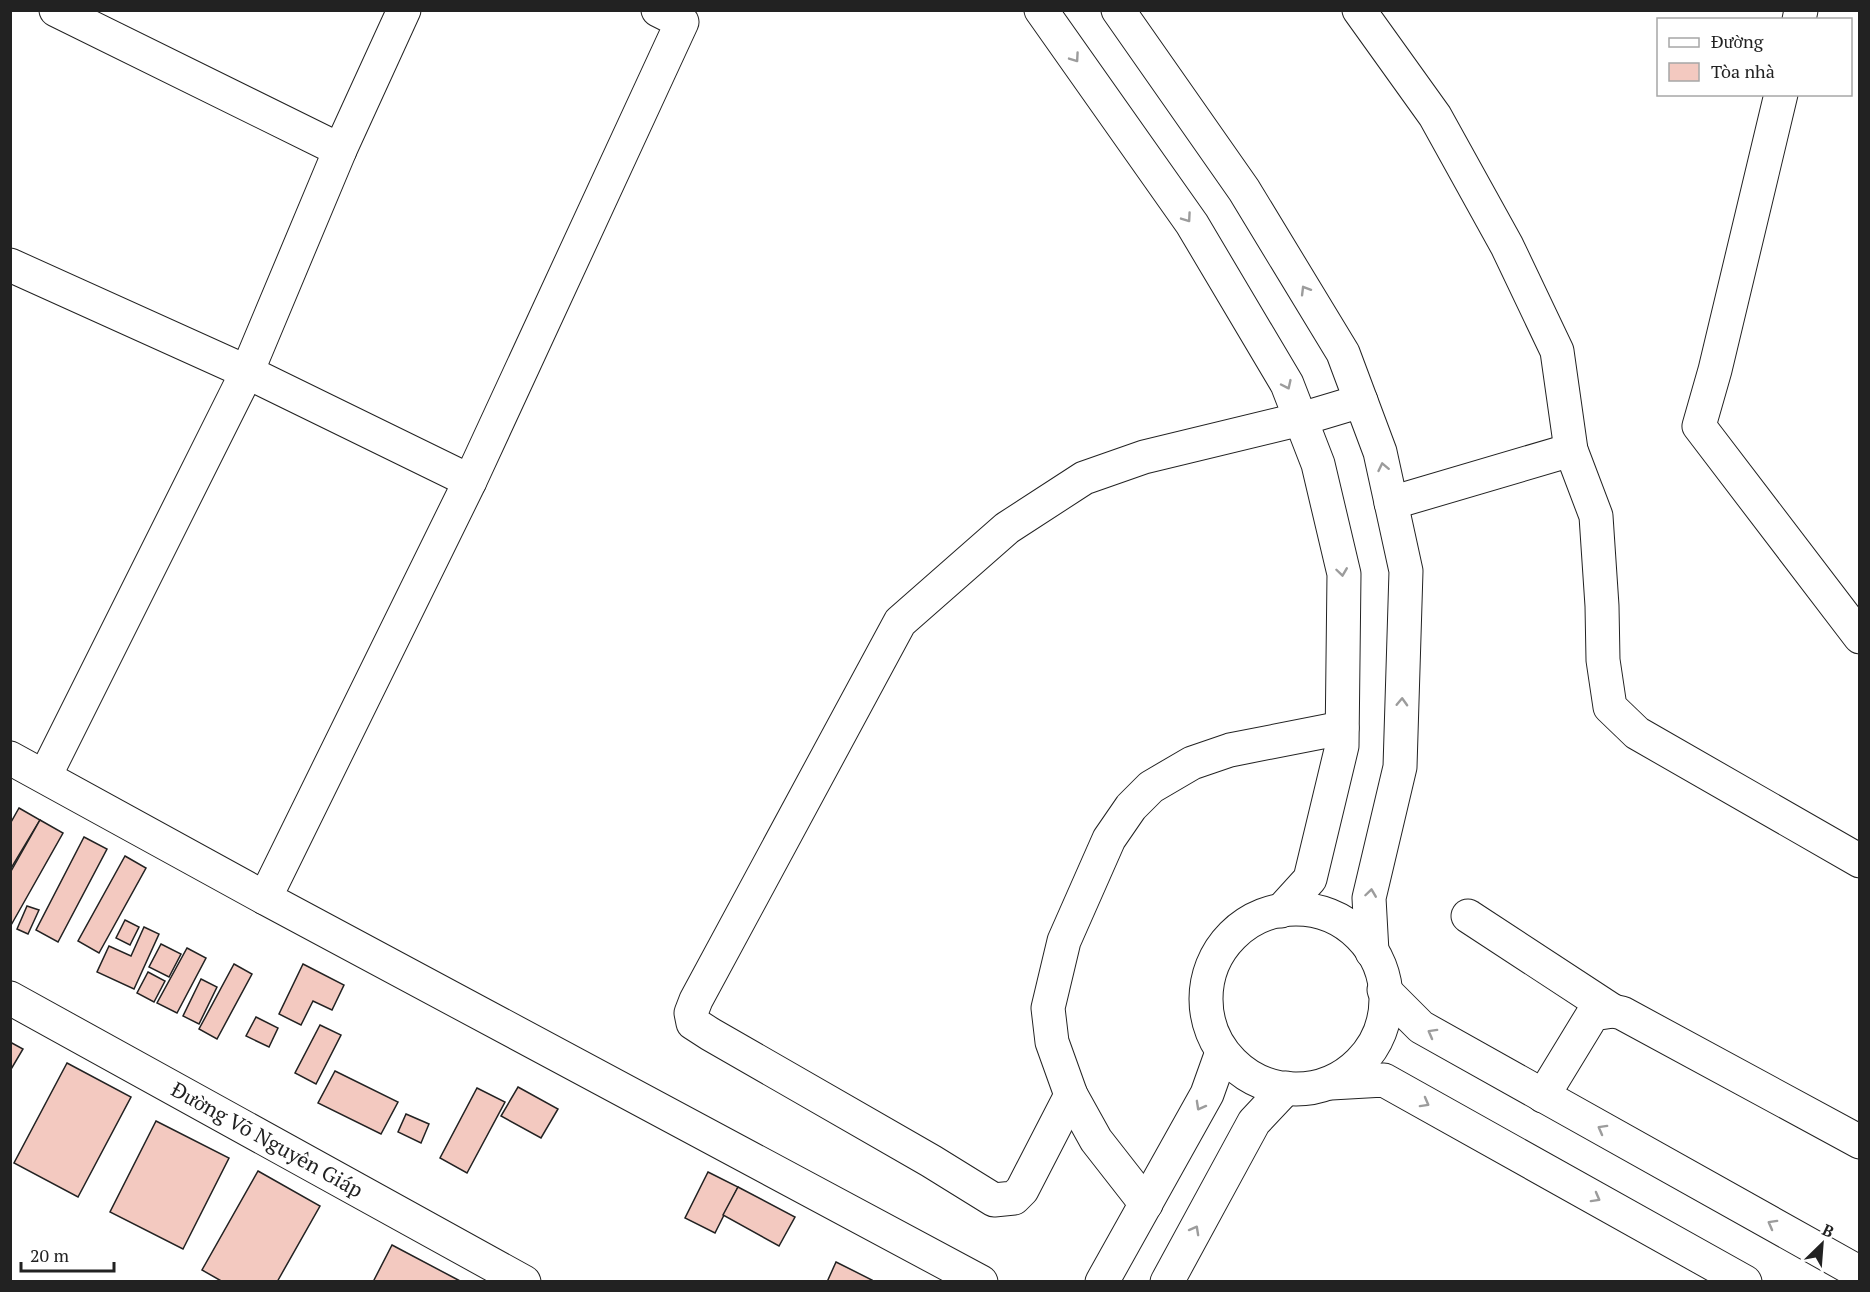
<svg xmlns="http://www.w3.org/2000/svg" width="1870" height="1292" font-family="'PT Serif',serif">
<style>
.building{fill:#f3c9c0;stroke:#222;stroke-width:1.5}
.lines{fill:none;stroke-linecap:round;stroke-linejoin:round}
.minor-casing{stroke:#222;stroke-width:35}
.major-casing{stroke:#222;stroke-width:35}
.minor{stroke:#fff;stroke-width:33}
.major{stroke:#fff;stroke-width:33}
.oneway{stroke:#9c9c9c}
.labels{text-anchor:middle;stroke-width:4.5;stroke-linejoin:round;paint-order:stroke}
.street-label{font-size:21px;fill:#222;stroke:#fff}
</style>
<rect width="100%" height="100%" fill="#fff"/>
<g class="building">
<polygon points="19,808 40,820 10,870 10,824"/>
<polygon points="40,820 63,833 10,927 10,873"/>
<polygon points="84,837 107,849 58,942 36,930"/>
<polygon points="125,856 146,868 99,953 78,941"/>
<polygon points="27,906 39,910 28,934 17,929"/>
<polygon points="125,920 139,927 130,945 116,938"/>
<polygon points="144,927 159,934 134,989 97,972 109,946 131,956"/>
<polygon points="161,944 181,954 169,977 149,967"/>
<polygon points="187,948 206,958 177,1013 157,1003"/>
<polygon points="234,964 252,974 217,1039 199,1029"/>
<polygon points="303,964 344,985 332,1010 313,1001 301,1025 279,1014"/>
<polygon points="148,972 165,981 154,1002 137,993"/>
<polygon points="201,979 217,987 199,1024 183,1016"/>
<polygon points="256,1017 278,1028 269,1047 246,1036"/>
<polygon points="320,1025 341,1035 316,1084 295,1073"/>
<polygon points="10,1042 23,1049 10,1071"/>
<polygon points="67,1063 131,1097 78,1197 14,1163"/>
<polygon points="335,1071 398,1102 381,1134 318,1103"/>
<polygon points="518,1087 558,1109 541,1138 501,1116"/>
<polygon points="477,1088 505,1102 467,1173 440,1158"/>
<polygon points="406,1114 429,1124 421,1143 398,1132"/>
<polygon points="156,1121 229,1158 183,1249 110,1212"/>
<polygon points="258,1171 320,1206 277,1282 223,1282 202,1270"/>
<polygon points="708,1172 738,1187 715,1233 685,1218"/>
<polygon points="738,1187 795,1217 779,1246 723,1215"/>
<polygon points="392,1245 462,1282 373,1282"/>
<polygon points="836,1262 872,1280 871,1282 827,1282"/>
</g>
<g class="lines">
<defs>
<g id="minor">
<polyline points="56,10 340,150"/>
<polyline points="658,10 682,22 470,481 265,898 981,1282"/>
<polyline points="1041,10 1192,224 1287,384 1318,464 1344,574 1342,746 1310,879 1281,911"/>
<polyline points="1118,10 1244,190 1343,353 1380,452 1406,571 1400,767 1369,898 1372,952"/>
<polyline points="1359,10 1435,116 1507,246 1557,351 1571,450 1596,516 1602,606 1603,660 1610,707 1637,733 1860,861"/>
<polyline points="1799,20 1801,10"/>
<polyline points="1781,94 1715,370 1699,426 1860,637"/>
<polyline points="10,265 247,372 470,481"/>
<polyline points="1391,503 1571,450"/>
<polyline points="10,758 265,898"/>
<polyline points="45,776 247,372 340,150 404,10"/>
<circle cx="1296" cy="999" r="90"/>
<polyline points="1468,916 1613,1011"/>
<polyline points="1384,990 1421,1027 1860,1273"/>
<polyline points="1331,1083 1384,1080 1745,1282"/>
<polyline points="1071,1095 1022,1190 1014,1198 994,1200 931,1161 710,1034 693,1023 691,1013 696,1000 900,622 1007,528 1084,478 1144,457 1301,419 1361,401"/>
<polyline points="1543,1096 1593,1014 1613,1011 1622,1013 1860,1142"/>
<polyline points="1146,1204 1096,1140 1071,1095 1052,1042 1048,1008 1064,941 1109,839 1131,807 1151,787 1192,763 1230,750 1342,728"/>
<polyline points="1102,1282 1207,1094 1222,1052"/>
<polyline points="1167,1282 1254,1122 1286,1088"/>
</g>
<polyline id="major" points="10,998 524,1282"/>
</defs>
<use href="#minor" class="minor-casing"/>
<use href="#major" class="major-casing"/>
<use href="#minor" class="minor"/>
<use href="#major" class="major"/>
</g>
<defs><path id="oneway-chevron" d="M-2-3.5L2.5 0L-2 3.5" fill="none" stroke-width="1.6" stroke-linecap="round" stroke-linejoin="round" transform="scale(1.5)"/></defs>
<g class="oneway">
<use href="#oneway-chevron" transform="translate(1075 58) rotate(55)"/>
<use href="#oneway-chevron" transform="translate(1187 218) rotate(55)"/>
<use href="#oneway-chevron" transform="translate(1305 290) rotate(-121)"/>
<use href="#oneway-chevron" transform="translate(1287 385) rotate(65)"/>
<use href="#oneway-chevron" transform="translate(1383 467) rotate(-102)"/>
<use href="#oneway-chevron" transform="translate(1342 572) rotate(82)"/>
<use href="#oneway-chevron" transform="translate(1402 702) rotate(-88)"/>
<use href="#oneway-chevron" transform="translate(1371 893) rotate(-82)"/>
<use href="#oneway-chevron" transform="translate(1432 1033) rotate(-151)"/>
<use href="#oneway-chevron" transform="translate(1425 1103) rotate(29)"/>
<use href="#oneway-chevron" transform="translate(1200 1106) rotate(119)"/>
<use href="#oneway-chevron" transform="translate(1602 1129) rotate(-151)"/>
<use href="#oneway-chevron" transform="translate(1596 1198) rotate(29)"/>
<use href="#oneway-chevron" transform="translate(1772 1224) rotate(-151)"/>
<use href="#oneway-chevron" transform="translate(1195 1230) rotate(-61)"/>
</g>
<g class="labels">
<g class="street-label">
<text transform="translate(267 1140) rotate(29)" y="7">Đường Võ Nguyên Giáp</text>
</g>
</g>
<rect width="1870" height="1292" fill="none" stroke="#222222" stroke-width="24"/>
<rect x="1657" y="18" width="195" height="78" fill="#ffffff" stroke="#a7a7a7" stroke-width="1.5"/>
<rect x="1669" y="38" width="30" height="9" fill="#ffffff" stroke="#a7a7a7" stroke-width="1.5"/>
<text x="1711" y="48" font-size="18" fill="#222222">Đường</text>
<rect x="1669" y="63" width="30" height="18" fill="#f3c9c0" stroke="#a7a7a7" stroke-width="1.5"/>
<text x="1711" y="78" font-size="18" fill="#222222">Tòa nhà</text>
<g transform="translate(1822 1244) rotate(25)" stroke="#ffffff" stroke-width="4.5" paint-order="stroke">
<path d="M0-4.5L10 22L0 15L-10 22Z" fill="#222222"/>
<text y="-9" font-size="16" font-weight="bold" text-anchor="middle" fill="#222222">B</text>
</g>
<path d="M21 1262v9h93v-9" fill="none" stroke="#222222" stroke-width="3"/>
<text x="30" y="1262" font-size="18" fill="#222222" stroke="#ffffff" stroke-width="4.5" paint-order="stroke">20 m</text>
</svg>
